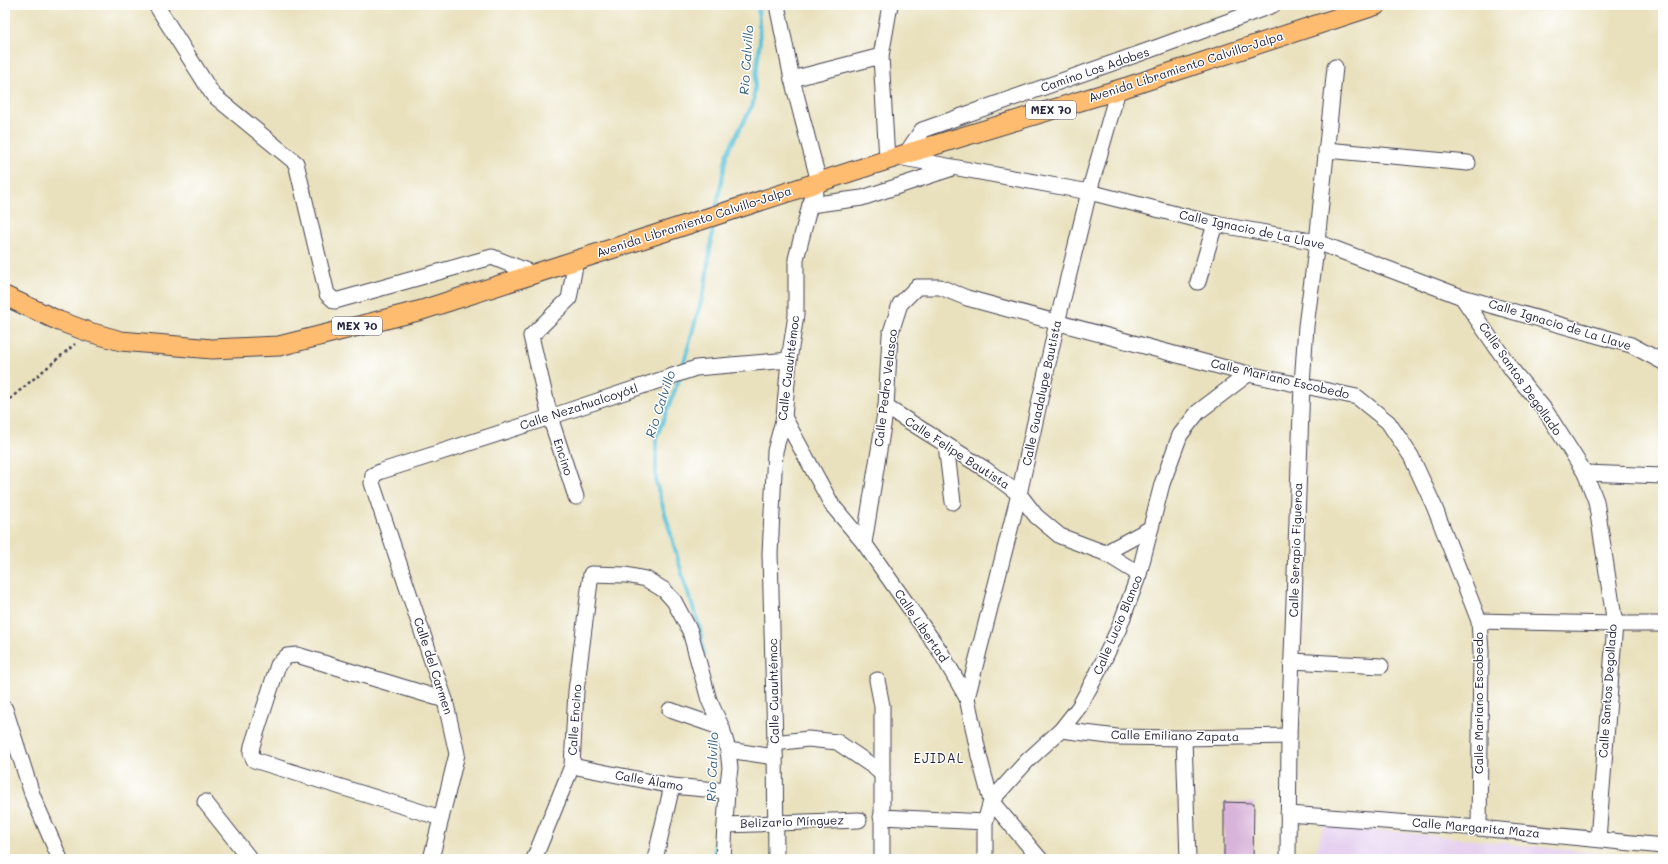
<svg xmlns="http://www.w3.org/2000/svg" width="1668" height="864" font-family="Mali,sans-serif">
<style>
.built{fill:#e6d2f0}
.lines{fill:none;stroke-linecap:round;stroke-linejoin:round}
.stream{stroke:#5bc2d8;stroke-width:4}
.building{fill:#d9b4da}
.minor-casing{stroke:#403f4f;stroke-width:17}
.major-casing{stroke:#403f4f;stroke-width:21}
.path{stroke:#403f4f;stroke-width:2.5;stroke-dasharray:3 3;stroke-linecap:butt}
.minor{stroke:#fff;stroke-width:15}
.major{stroke:#febc70;stroke-width:19}
.labels{text-anchor:middle;stroke-width:3;stroke-linejoin:round;paint-order:stroke}
.shield{fill:#fff;stroke:#646476;stroke-width:1}
.shield-label{font-size:11px;font-weight:bold;fill:#22223b}
.street-label{font-size:12px;fill:#22223b;stroke:#fff}
.water-label{font-size:13px;font-style:italic;fill:#39627a;stroke:#fff}
.neighbourhood-label{font-size:13px;letter-spacing:1px;fill:#22223b;stroke:#fff}
</style>
<rect width="100%" height="100%" fill="#fff"/>
<filter id="ink" filterUnits="userSpaceOnUse"><feTurbulence type="fractalNoise" baseFrequency=".025" numOctaves="2"/><feDisplacementMap in="SourceGraphic" scale="8" xChannelSelector="R" yChannelSelector="G"/><feConvolveMatrix kernelMatrix="1 2 1 2 8 2 1 2 1" color-interpolation-filters="sRGB"/></filter>
<filter id="wash" filterUnits="userSpaceOnUse"><feTurbulence type="fractalNoise" baseFrequency=".012" numOctaves="4" result="noise"/><feDisplacementMap in="SourceGraphic" scale="16" xChannelSelector="R" yChannelSelector="G"/><feGaussianBlur stdDeviation="0.9" result="paint"/><feColorMatrix in="noise" values="0 0 0 0 0 0 0 0 0 0 0 0 0 0 0 0 0 1.4 0 .05"/><feComposite in="paint" operator="in"/></filter>
<g filter="url(#wash)">
<rect width="100%" height="100%" fill="#e9e1be"/>
<polygon class="built" points="1324,824 1653,859 1314,859"/>
<g class="lines">
<g class="stream">
<polyline points="716,209 727,153 753,104 760,40 758,5"/>
<polyline points="682,369 705,287 714,221"/>
<polyline points="680,377 656,439 656,482 685,584 700,628 704,655"/>
<polyline points="715,859 715,838 719,815"/>
</g>
</g>
<g id="blocks">
<polygon class="building" points="1224,802 1254,803 1253,859 1224,859"/>
</g>
</g>
<g filter="url(#ink)">
<use href="#blocks" fill-opacity="0" stroke="#403f4f" stroke-width="1"/>
<g class="lines">
<defs>
<g id="minor">
<polyline points="156,5 213,95 296,163 327,294 335,301 492,257 534,274"/>
<polyline points="792,79 881,56"/>
<polyline points="1326,150 1468,163"/>
<polyline points="905,155 922,130 1158,47 1273,5"/>
<polyline points="898,157 1089,192 1215,224 1317,242 1462,297 1631,345 1663,362"/>
<polyline points="887,160 881,56 890,5"/>
<polyline points="810,205 862,198 953,168"/>
<polyline points="1198,282 1215,224"/>
<polyline points="1462,297 1512,370 1545,410 1585,473 1596,501 1615,624 1598,839"/>
<polyline points="886,407 985,469 1019,494 1036,516 1060,536 1105,553 1139,574"/>
<polyline points="784,417 832,505 864,543 940,651 967,698 979,756 991,801 985,822 985,859"/>
<polyline points="946,445 953,502"/>
<polyline points="1585,473 1663,476"/>
<polyline points="576,497 550,417 531,336 569,299 576,260"/>
<polyline points="864,543 886,407 890,335 900,304 917,287 940,287 967,298 1248,374 1357,397 1388,422 1411,456 1434,506 1479,621 1481,652 1479,828"/>
<polyline points="1105,553 1151,528"/>
<polyline points="1479,621 1615,624 1663,624"/>
<polyline points="1292,661 1381,666"/>
<polyline points="877,680 882,706 882,859"/>
<polyline points="967,698 1019,494 1057,323 1089,192 1118,90"/>
<polyline points="5,709 33,797 60,859"/>
<polyline points="670,710 722,728"/>
<polyline points="1061,730 1117,737 1184,738 1289,736"/>
<polyline points="1184,738 1188,859"/>
<polyline points="775,743 808,739 837,742 874,767 882,774"/>
<polyline points="728,750 775,757"/>
<polyline points="572,766 672,786 727,791"/>
<polyline points="205,802 250,859"/>
<polyline points="1288,814 1479,828 1663,846"/>
<polyline points="881,817 985,822"/>
<polyline points="441,818 254,760 251,753 252,746 278,665 287,656 297,655 445,700"/>
<polyline points="726,825 859,820"/>
<polyline points="431,859 457,754 445,700 372,483 373,475 382,471 550,417 696,368 789,360"/>
<polyline points="534,859 572,766 576,691 591,574 626,575 646,579 664,590 674,601 690,631 709,700 722,728 728,750 730,768 727,791 723,859"/>
<polyline points="655,859 672,786"/>
<polyline points="776,859 775,743 770,554 775,451 784,417 789,360 796,315 796,259 810,205 819,182 792,79 777,5"/>
<polyline points="1040,859 991,801 1027,761 1061,730 1079,707 1097,674 1119,628 1139,574 1162,484 1180,435 1198,412 1248,374"/>
<polyline points="1288,859 1289,736 1302,385 1306,326 1317,242 1335,67"/>
</g>
<polyline id="major" points="5,296 59,321 89,332 121,341 212,349 279,346 422,310 912,152 1130,86 1377,5"/>
</defs>
<use href="#minor" class="minor-casing"/>
<use href="#major" class="major-casing"/>
<polyline class="path" points="5,403 75,344"/>
<use href="#minor" class="minor"/>
<use href="#major" class="major"/>
</g>
</g>
<g class="labels">
<g class="shield">
<rect x="1026" y="101" width="50" height="18" rx="3"/>
<rect x="332" y="317" width="50" height="18" rx="3"/>
</g>
<g class="shield-label">
<text x="1051" y="114">MEX 70</text>
<text x="357" y="330">MEX 70</text>
</g>
<g class="street-label">
<text transform="translate(1186 67) rotate(-18)" y="4">Avenida Libramiento Calvillo-Jalpa</text>
<text transform="translate(1095 70) rotate(-19)" y="4">Camino Los Adobes</text>
<text transform="translate(694 222) rotate(-18)" y="4">Avenida Libramiento Calvillo-Jalpa</text>
<text transform="translate(1252 230) rotate(12)" y="4">Calle Ignacio de La Llave</text>
<text transform="translate(1560 325) rotate(17)" y="4">Calle Ignacio de La Llave</text>
<text transform="translate(789 368) rotate(-83)" y="4">Calle Cuauhtémoc</text>
<text transform="translate(1280 379) rotate(13)" y="4">Calle Mariano Escobedo</text>
<text transform="translate(1520 379) rotate(55)" y="4">Calle Santos Degollado</text>
<text transform="translate(886 388) rotate(-83)" y="4">Calle Pedro Velasco</text>
<text transform="translate(1042 393) rotate(-78)" y="4">Calle Guadalupe Bautista</text>
<text transform="translate(579 407) rotate(-18)" y="4">Calle Nezahualcoyótl</text>
<text transform="translate(957 453) rotate(33)" y="4">Calle Felipe Bautista</text>
<text transform="translate(563 457) rotate(72)" y="4">Encino</text>
<text transform="translate(1296 550) rotate(-88)" y="4">Calle Serapio Figueroa</text>
<text transform="translate(1118 625) rotate(-67)" y="4">Calle Lucio Blanco</text>
<text transform="translate(921 626) rotate(56)" y="4">Calle Libertad</text>
<text transform="translate(433 666) rotate(72)" y="4">Calle del Carmen</text>
<text transform="translate(774 691) rotate(-91)" y="4">Calle Cuauhtémoc</text>
<text transform="translate(1608 691) rotate(-86)" y="4">Calle Santos Degollado</text>
<text transform="translate(1479 703) rotate(-90)" y="4">Calle Mariano Escobedo</text>
<text transform="translate(575 720) rotate(-86)" y="4">Calle Encino</text>
<text transform="translate(1175 736) rotate(1)" y="4">Calle Emiliano Zapata</text>
<text transform="translate(649 781) rotate(10)" y="4">Calle Álamo</text>
<text transform="translate(792 822) rotate(-2)" y="4">Belizario Mínguez</text>
<text transform="translate(1476 828) rotate(5)" y="4">Calle Margarita Maza</text>
</g>
<g class="water-label">
<text transform="translate(746 60) rotate(-86)" y="5">Rio Calvillo</text>
<text transform="translate(660 404) rotate(-72)" y="5">Rio Calvillo</text>
<text transform="translate(712 767) rotate(-88)" y="5">Rio Calvillo</text>
</g>
<g class="neighbourhood-label">
<text x="939" y="763">EJIDAL</text>
</g>
</g>
<rect width="1668" height="864" fill="none" stroke="#fff" stroke-width="20"/>
</svg>
